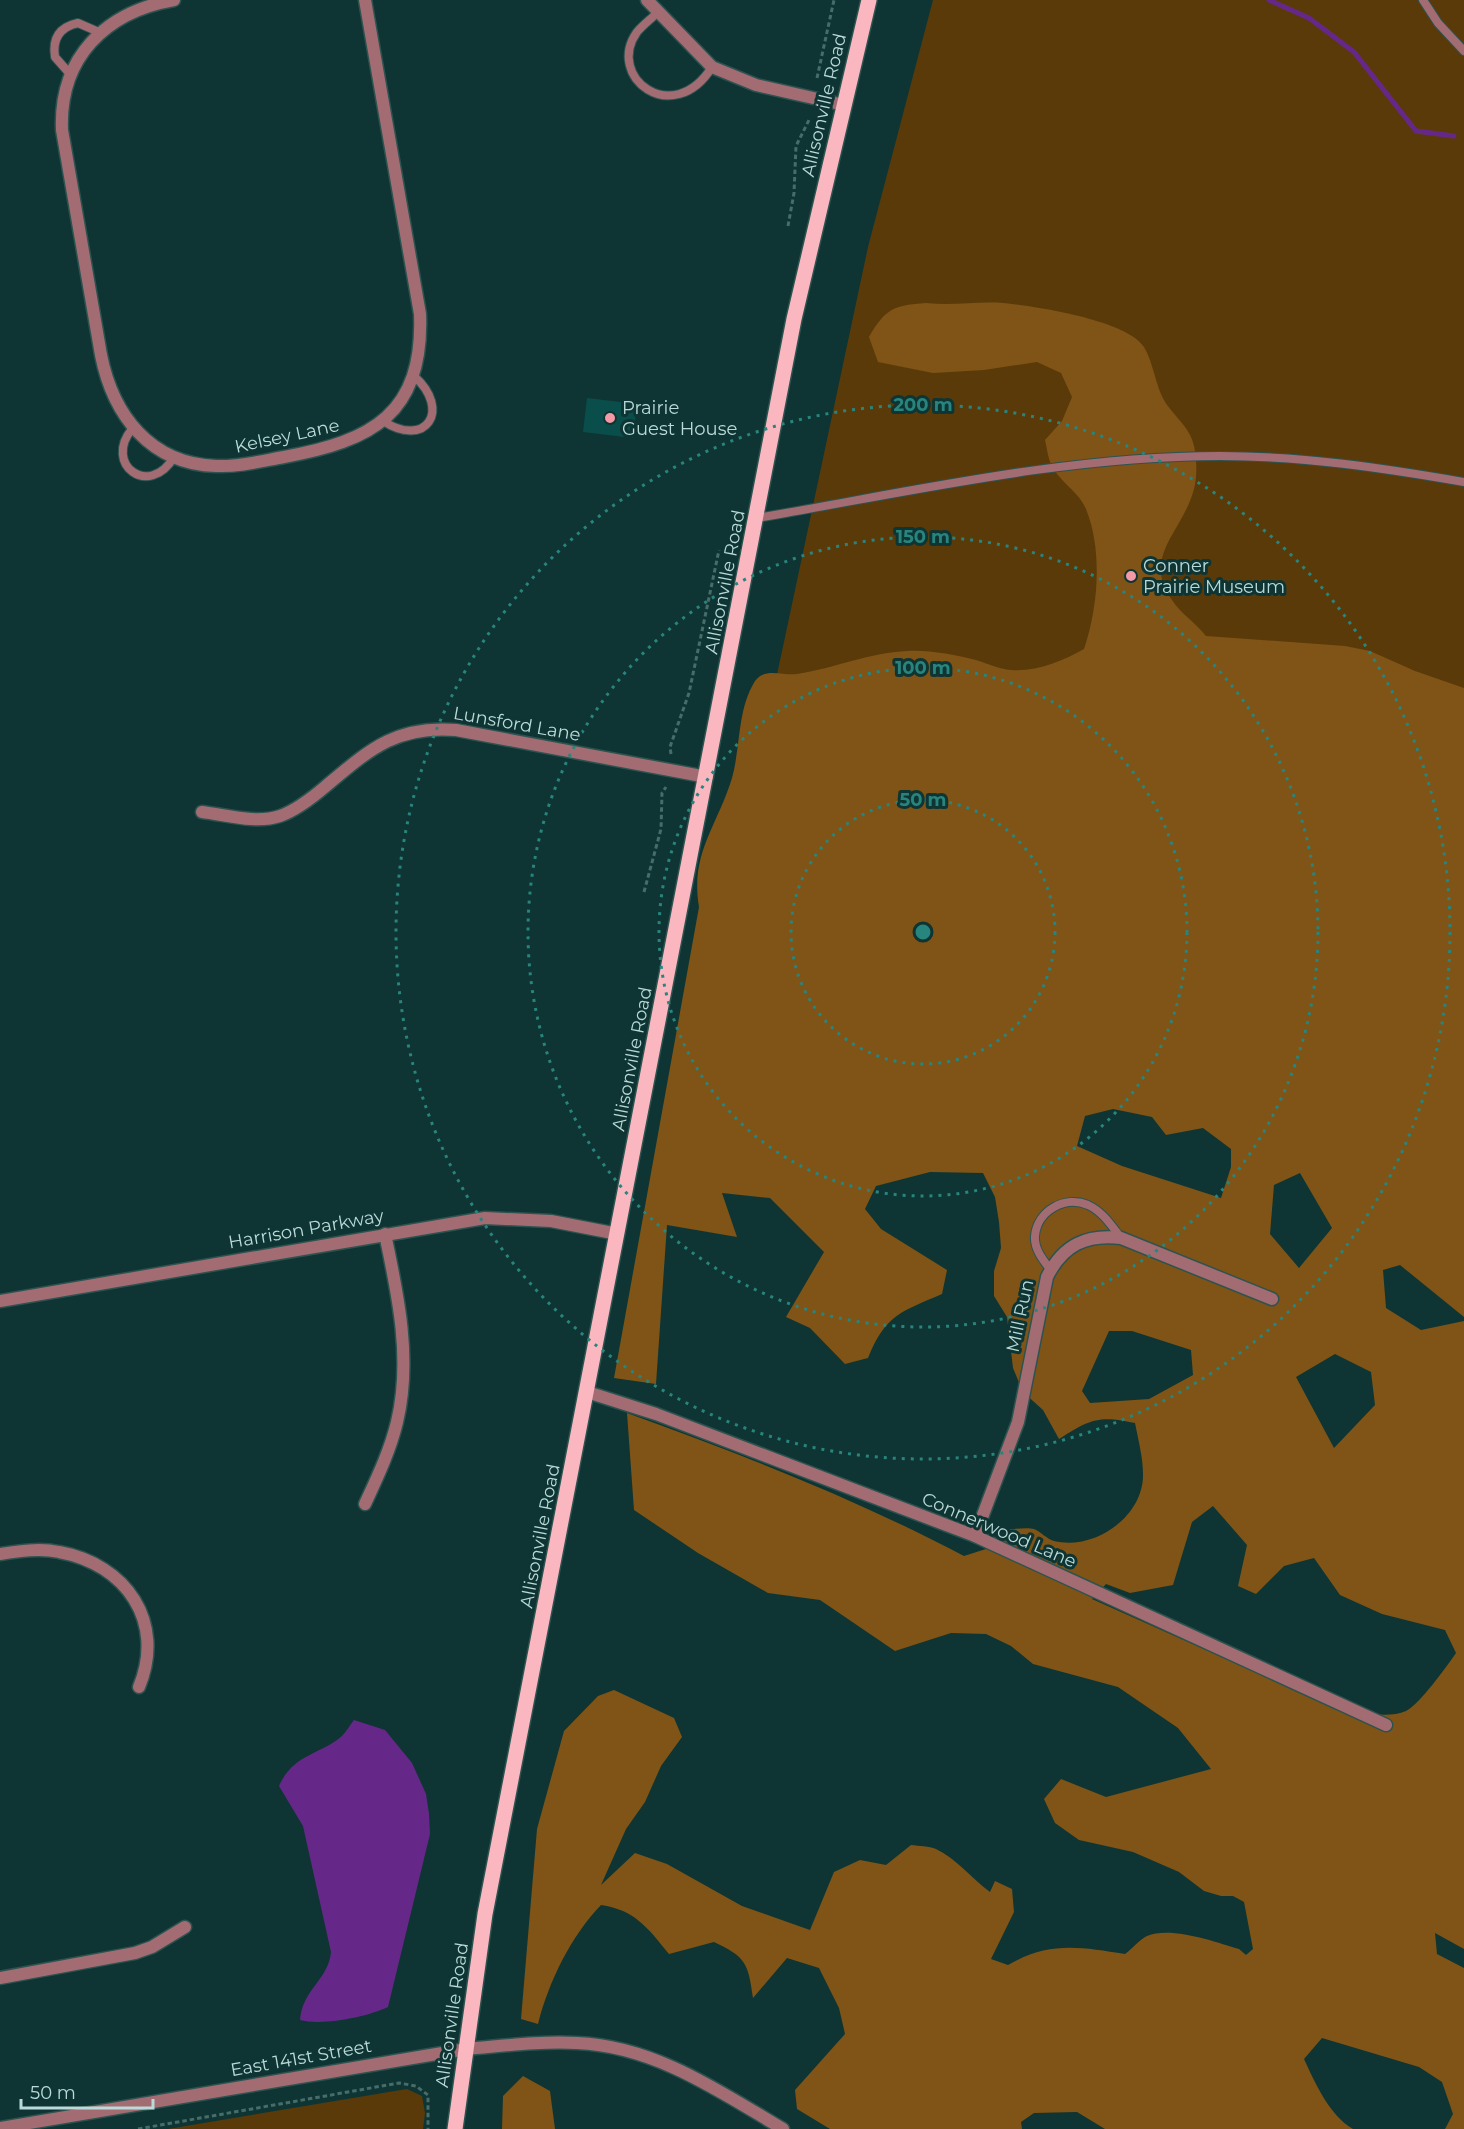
<svg xmlns="http://www.w3.org/2000/svg" width="1464" height="2129" font-family="Montserrat,sans-serif">
<style>
.green{fill:#5b3a0a}
.forest{fill:#7f5416;fill-rule:evenodd}
.water{fill:#662888}
.lines{fill:none;stroke-linecap:round;stroke-linejoin:round}
.stream{stroke:#662888;stroke-width:5}
.building{fill:#0a4e4c}
.service-casing{stroke:#2d5351;stroke-width:10}
.minor-casing{stroke:#2d5351;stroke-width:15}
.tertiary-casing{stroke:#2d5351;stroke-width:15}
.primary-casing{stroke:#2d5351;stroke-width:18}
.path{stroke:#476c6a;stroke-width:3;stroke-dasharray:4.5 3;stroke-linecap:butt}
.service{stroke:#a26c72;stroke-width:8}
.minor{stroke:#a26c72;stroke-width:12}
.tertiary{stroke:#a26c72;stroke-width:12}
.primary{stroke:#fbb7bf;stroke-width:15}
.ring{fill:none;stroke:#28857e;stroke-width:3;stroke-dasharray:3 6}
.poi-dot{fill:#f49aa6;stroke:#0e3533;stroke-width:2}
.labels{text-anchor:middle;stroke-width:6;stroke-linejoin:round;paint-order:stroke}
.street-label{font-size:18px;fill:#b9dad8;stroke:#0e3533}
.poi-label{font-size:18px;fill:#b9dad8;stroke:#0e3533;text-anchor:start}
.centre{fill:#28857e;stroke:#0e3533;stroke-width:3}
.ring-label{font-size:18px;text-anchor:middle;font-weight:bold;fill:#28857e;stroke:#0e3533;stroke-width:6;stroke-linejoin:round;paint-order:stroke}
</style>
<rect width="100%" height="100%" fill="#0e3533"/>
<g class="green">
<polygon points="933,0 1464,0 1464,1224 728,905 868,247"/>
<polygon points="407,2089 422,2096 425,2113 423,2129 168,2129"/>
</g>
<g class="forest">
<path d="M926 303C953 306 977 301 1003 303 1034 306 1127 320 1144 347 1154 364 1155 385 1165 402 1172 413 1184 423 1190 435 1197 448 1198 474 1194 489 1183 532 1141 556 1172 600 1180 613 1196 623 1206 636L1345 646 1370 651 1415 671 1464 688V1317L1400 1265 1383 1270 1386 1308 1421 1330 1464 1321V1949L1435 1933 1437 1954 1464 1968V2129H1445L1453 2114 1442 2082 1419 2067 1322 2038 1304 2059C1315 2083 1330 2116 1353 2129H1105L1077 2112 1034 2113 1021 2122 1022 2129H830L797 2109 795 2090 845 2034 839 2008 819 1968 787 1958 753 1998C748 1963 746 1957 714 1942L669 1954C648 1928 635 1910 601 1905 571 1936 549 1981 538 2024L521 2019 537 1829 564 1731 598 1696 614 1690 674 1718 682 1737 661 1766 645 1802 626 1829 601 1885 635 1853 667 1864 742 1906 810 1930 834 1872 860 1860 886 1865 911 1845C919 1846 929 1846 936 1849 956 1858 972 1879 990 1892L995 1881 1012 1889 1014 1912 991 1959 1008 1965C1049 1941 1080 1947 1125 1954 1132 1949 1140 1939 1147 1936 1171 1926 1215 1942 1239 1949L1246 1955 1253 1949 1244 1902 1233 1896H1221L1204 1891 1179 1872 1133 1852 1079 1840 1055 1823 1044 1799 1061 1779 1106 1797 1211 1769 1178 1728 1118 1687 1033 1664 1011 1646 986 1634 951 1633 895 1651 820 1600 768 1593 698 1553 634 1510 627 1413C741 1454 856 1499 964 1556L989 1548 1006 1530C1015 1529 1027 1527 1034 1529 1041 1532 1047 1539 1054 1541 1095 1551 1144 1516 1143 1474 1143 1457 1138 1439 1135 1423 1099 1415 1090 1419 1059 1439L1043 1410 1023 1392 1013 1368 1007 1317 994 1296V1271L1001 1248 999 1222 995 1197 983 1173 930 1172 876 1186 865 1209 881 1229 947 1270 942 1294C901 1312 886 1314 868 1358L845 1364 810 1328 786 1317 824 1252 770 1198 722 1193 737 1237 667 1225 656 1384 614 1378 699 907C690 853 717 827 732 778 741 746 737 710 755 681 765 667 783 676 797 674 836 668 867 653 908 651 930 650 955 655 976 660 986 663 999 669 1011 670 1036 672 1063 661 1084 649 1098 608 1103 551 1086 509 1079 492 1060 482 1052 466 1048 459 1047 448 1045 440L1062 421 1072 397 1061 373 1037 362 984 370 933 373 878 362 869 337C885 309 894 305 926 303ZM1113 1109 1152 1117 1166 1135 1203 1128 1231 1149V1167L1221 1198 1122 1166 1077 1146 1085 1116ZM1300 1173 1332 1228 1299 1268 1270 1234 1274 1185ZM1109 1331H1132L1191 1350 1193 1375 1149 1399 1090 1403 1082 1391ZM1335 1354 1371 1372 1375 1405 1334 1448 1296 1377ZM1213 1506 1247 1545 1238 1586 1256 1594 1284 1566 1314 1558 1340 1595 1382 1614 1445 1630 1456 1653C1447 1666 1419 1705 1406 1711 1388 1719 1359 1712 1340 1710L1092 1599 1106 1584 1130 1593 1173 1585 1192 1522Z"/>
<polygon points="523,2076 550,2091 555,2129 502,2129 503,2096"/>
</g>
<path class="water" d="M354 1720 385 1730 412 1763 426 1794 429 1814 430 1834 388 2007C367 2017 322 2026 300 2020 303 1988 328 1981 331 1952L303 1826 279 1786C293 1754 320 1755 342 1736 346 1732 350 1725 354 1720Z"/>
<g class="lines">
<polyline class="stream" points="1269,0 1309,18 1354,52 1416,131 1454,136"/>
</g>
<polygon class="building" points="587,398 637,404 633,438 583,432"/>
<g class="lines">
<defs>
<g id="service">
<polyline points="1423,0 1438,23 1464,51"/>
<path d="M657 13C651 19 643 25 637 32 605 77 673 129 712 67"/>
<path d="M70 74 55 57C52 38 60 27 78 23L101 33"/>
<path d="M383 421C426 449 452 410 414 376"/>
<path d="M132 429C103 464 149 499 174 457"/>
<path d="M757 518C909 492 1065 456 1220 456 1303 456 1383 468 1464 482"/>
<path d="M1050 1269C1043 1260 1034 1249 1035 1236 1037 1211 1065 1195 1088 1205 1103 1212 1111 1225 1121 1238"/>
</g>
<g id="minor">
<path d="M174 0C105 12 59 58 62 130L101 355C113 415 150 464 216 466 239 467 262 461 284 457 372 441 424 414 420 314L365 0"/>
<polyline points="647,0 712,67 756,85 844,105"/>
<path d="M202 812C227 815 256 824 280 816 297 810 312 798 326 786 369 750 396 725 456 730L707 777"/>
<polyline points="0,1301 485,1218 551,1221 618,1234"/>
<polyline points="587,1392 656,1414 975,1536 1386,1725"/>
<path d="M365 1504C377 1478 390 1451 397 1422 412 1360 398 1295 385 1234"/>
<path d="M975 1536 1018 1422 1047 1277C1063 1245 1086 1234 1121 1238L1272 1299"/>
<path d="M0 1554C19 1551 40 1548 59 1552 126 1564 166 1622 139 1687"/>
<polyline points="0,1978 135,1953 152,1947 185,1927"/>
<path d="M466 2049C503 2046 540 2041 577 2043 654 2046 719 2091 783 2129"/>
</g>
<polyline id="tertiary" points="0,2128 466,2049"/>
<polyline id="primary" points="455,2129 485,1914 794,319 869,0"/>
</defs>
<use href="#service" class="service-casing"/>
<use href="#minor" class="minor-casing"/>
<use href="#tertiary" class="tertiary-casing"/>
<use href="#primary" class="primary-casing"/>
<g class="path">
<polyline points="817,78 834,0"/>
<polyline points="788,226 794,193 796,146 809,120"/>
<polyline points="671,754 670,747 689,693 719,550"/>
<polyline points="644,892 661,829 662,793 666,787"/>
<polyline points="138,2129 399,2083 416,2086 428,2095 428,2129"/>
</g>
<use href="#service" class="service"/>
<use href="#minor" class="minor"/>
<use href="#tertiary" class="tertiary"/>
<use href="#primary" class="primary"/>
</g>
<g class="ring">
<circle cx="923" cy="932" r="132"/>
<circle cx="923" cy="932" r="264"/>
<circle cx="923" cy="932" r="395"/>
<circle cx="923" cy="932" r="527"/>
</g>
<g class="poi-dot">
<circle cx="610" cy="418" r="6"/>
<circle cx="1131" cy="576" r="6"/>
</g>
<g class="labels">
<g class="street-label">
<text transform="translate(824 105) rotate(-77)" y="6">Allisonville Road</text>
<text transform="translate(287 436) rotate(-12)" y="6">Kelsey Lane</text>
<text transform="translate(725 582) rotate(-79)" y="6">Allisonville Road</text>
<text transform="translate(517 724) rotate(10)" y="6">Lunsford Lane</text>
<text transform="translate(632 1059) rotate(-79)" y="6">Allisonville Road</text>
<text transform="translate(306 1229) rotate(-10)" y="6">Harrison Parkway</text>
<text transform="translate(1020 1316) rotate(-78)" y="6">Mill Run</text>
<text transform="translate(999 1530) rotate(23)" y="6">Connerwood Lane</text>
<text transform="translate(540 1536) rotate(-79)" y="6">Allisonville Road</text>
<text transform="translate(452 2015) rotate(-82)" y="6">Allisonville Road</text>
<text transform="translate(301 2058) rotate(-10)" y="6">East 141st Street</text>
</g>
<g class="poi-label">
<text x="622" y="414">Prairie<tspan x="622" dy="21">Guest House</tspan></text>
<text x="1143" y="572">Conner<tspan x="1143" dy="21">Prairie Museum</tspan></text>
</g>
</g>
<circle cx="923" cy="932" r="9" class="centre"/>
<g class="ring-label">
<text x="923" y="411">200 m</text>
<text x="923" y="543">150 m</text>
<text x="923" y="674">100 m</text>
<text x="923" y="806">50 m</text>
</g>
<path d="M21 2099v9h132v-9" fill="none" stroke="#b9dad8" stroke-width="3"/>
<text x="30" y="2099" font-size="18" fill="#b9dad8" stroke="#0e3533" stroke-width="4.5" paint-order="stroke">50 m</text>
</svg>
